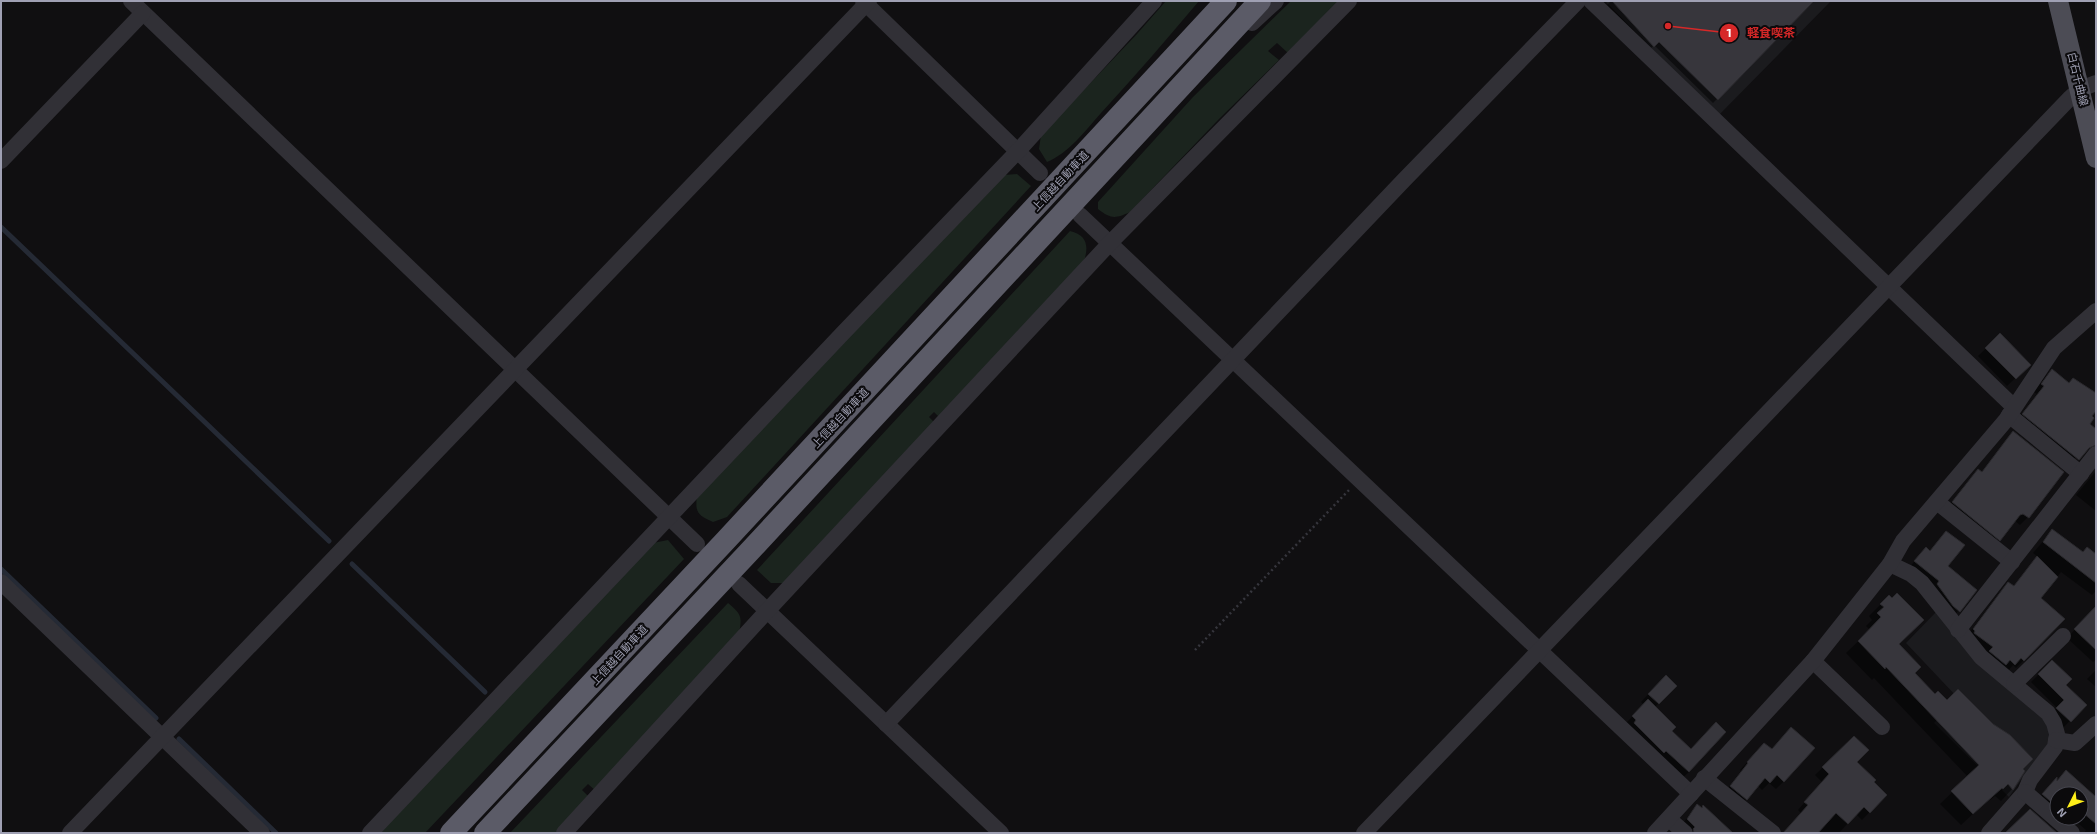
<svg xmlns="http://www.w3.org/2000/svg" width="2097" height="834" font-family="'Exo 2','Noto Sans JP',sans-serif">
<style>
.built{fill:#1b1b1e}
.green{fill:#1b241e}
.shadow{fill:#0007}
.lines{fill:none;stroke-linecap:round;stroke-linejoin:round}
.stream{stroke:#252a35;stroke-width:5}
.building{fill:#37363c;stroke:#2a292d}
.path{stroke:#36363d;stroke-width:2.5;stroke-dasharray:2 3;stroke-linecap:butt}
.minor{stroke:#313036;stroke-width:16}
.major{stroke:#4c4c55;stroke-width:20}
.highway{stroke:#5b5b67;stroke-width:22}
.labels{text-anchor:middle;stroke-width:4;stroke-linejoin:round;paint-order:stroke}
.street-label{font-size:11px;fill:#9fa0b3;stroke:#0b0a0c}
.leader{fill:none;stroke:#d62828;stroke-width:1.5}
.callout-dot{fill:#d62828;stroke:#0b0a0c;stroke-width:1.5}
.mark-label{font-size:12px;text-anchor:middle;font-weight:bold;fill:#fff}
.callout-label{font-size:12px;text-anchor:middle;font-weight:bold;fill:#d62828;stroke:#0b0a0c;stroke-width:4;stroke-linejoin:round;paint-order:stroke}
</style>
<rect width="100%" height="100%" fill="#100f11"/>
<g class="built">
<polygon points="1605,1 1831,1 1718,116"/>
<polygon points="1936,612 2045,721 2049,731 2048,746 2045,751 2030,767 2009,797 1934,723 1958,698 1906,643"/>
</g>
<g class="green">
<path d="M1166 1H1199C1167 39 1135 76 1101 113 1086 130 1069 153 1047 162L1039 149 1041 135 1137 34Z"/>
<path d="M1291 1H1340L1288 53 1277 43 1268 51 1279 60 1219 119 1130 212C1115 219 1111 219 1098 209V202L1193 97Z"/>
<path d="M1017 174 1031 186 727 517 713 522C697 515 695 512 697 495L1004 175Z"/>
<path d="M1070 231C1087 235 1089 246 1084 261L940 418 934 412 929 417 935 423 784 583H771L757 570Z"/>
<polygon points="668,540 684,559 425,833 378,833 653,543"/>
<path d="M728 603C742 615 742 616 739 634L596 791 588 784 582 790 590 798 558 833H510Z"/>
</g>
<g class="shadow">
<polygon points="1611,1 1813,1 1713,103 1654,45 1649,50 1607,5"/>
<polygon points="2000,335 2029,365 2007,386 1978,356"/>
<polygon points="2052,370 2069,384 2096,395 2096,407 2091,414 2093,418 2089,425 2094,433 2069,466 2015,422 2037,394 2034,392 2044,378"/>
<polygon points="2013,432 2063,472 2028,517 2020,525 2015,521 1992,548 1945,510 1971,478 1981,473"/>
<polygon points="2096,471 2096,511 2076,495"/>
<polygon points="2053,530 2082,553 2087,548 2096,555 2096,591 2092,595 2061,572 2040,598 2064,619 2016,668 2013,665 2007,672 1966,637 2001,591 2008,584 2013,587 2037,556 2033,553"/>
<polygon points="1946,532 1947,566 1976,590 1951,619 1907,570 1926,548 1930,551"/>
<polygon points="1889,596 1898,644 1914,673 1935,695 2023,771 2012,789 2001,801 1995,796 1990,800 1989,799 1961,825 1940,804 1968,777 1874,678 1872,680 1846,653 1870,630 1866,626 1872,620 1869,616"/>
<polygon points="2096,615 2096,660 2093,662 2067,638 2085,619"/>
<polygon points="2052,661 2064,685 2085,705 2062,729 2049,716 2057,708 2031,682"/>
<polygon points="2096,670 2096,687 2087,679"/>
<polygon points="1658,684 1675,686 1655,707 1671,731 1690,750 1689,772 1681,779 1625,724 1644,705 1641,702"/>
<polygon points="1854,737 1855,762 1886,795 1862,820 1856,814 1840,832 1841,833 1783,833 1801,813 1798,810 1822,782 1815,775"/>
<polygon points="1757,752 1784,781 1776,789 1769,783 1762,790 1758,786 1739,807 1723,795 1741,771 1740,770"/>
<polygon points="2066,772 2096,799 2096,833 2084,833 2086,830 2072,818 2081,818 2081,794 2057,794 2057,817 2038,799"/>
<polygon points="1697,805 1702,809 1733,833 1685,833 1680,827"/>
</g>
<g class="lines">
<g class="stream">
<polyline points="1,227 329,541"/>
<polyline points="352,564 485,692"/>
<polyline points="1,569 156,718"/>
<polyline points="179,739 276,833"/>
</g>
</g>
<g class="building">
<polygon points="1612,1 1814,1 1718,100 1659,42 1654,47"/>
<polygon points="2000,333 2031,365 2016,379 1985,348"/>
<polygon points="2052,369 2069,383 2073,378 2096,393 2096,411 2092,416 2094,418 2090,424 2096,429 2096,445 2089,448 2079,460 2022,414 2044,386 2041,384"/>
<polygon points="2013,431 2064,472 2029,518 2023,514 2020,515 2000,541 1952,502 1978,469 1982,472"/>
<polygon points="2052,529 2083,552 2087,547 2096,554 2096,583 2043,542"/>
<polygon points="1946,531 1965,545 1948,566 1977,590 1960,612 1953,606 1937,584 1939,581 1914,561 1926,547 1930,551"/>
<polygon points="2037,556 2058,577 2041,598 2065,619 2024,661 2021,658 2015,665 2010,660 2006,665 1989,651 1993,647 1974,633 1975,631 1973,629 2008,582 2014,586"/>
<polygon points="1897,593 1924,620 1899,644 1921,667 1915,673 1935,694 1938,691 1947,700 1958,689 1993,724 2010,735 2033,759 2023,769 2025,771 2013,790 2008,784 2003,789 2002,788 1973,814 1951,791 1979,765 1886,667 1885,669 1858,641 1881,617 1877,613 1884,607 1880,604 1889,595 1892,598"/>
<polygon points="2096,606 2096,650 2074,629"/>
<polygon points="2052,660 2072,679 2066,685 2087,705 2071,722 2056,708 2064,700 2038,674"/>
<polygon points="1666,675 1677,686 1659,704 1648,694"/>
<polygon points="1648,699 1676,727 1672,731 1691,749 1716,722 1726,732 1689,772 1666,751 1664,753 1634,723 1636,720 1632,716"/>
<polygon points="1791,727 1815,748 1784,782 1777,775 1770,783 1765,778 1747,800 1730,786 1748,763 1747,762 1764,743 1772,749"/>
<polygon points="1854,736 1869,750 1857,762 1876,780 1874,782 1887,795 1870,813 1864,807 1848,824 1836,813 1818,833 1783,833 1808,805 1804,802 1829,774 1822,767"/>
<polygon points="2066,770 2096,797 2096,824 2081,811 2081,794 2061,794 2057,791 2057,807 2042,794 2057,777 2057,781"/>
<polygon points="1697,804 1702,808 1703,805 1733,833 1694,833 1693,829 1695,827 1687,819"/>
<polygon points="2030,809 2057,833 2005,833"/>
</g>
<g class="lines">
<polyline class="path" points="1195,650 1349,490"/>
<g class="minor">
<polyline points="131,1 697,544"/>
<polyline points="863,1 1040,173"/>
<polyline points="1591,1 2014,407"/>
<polyline points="1252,23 1276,1"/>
<polyline points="1,161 143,13"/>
<polyline points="1080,215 1691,794"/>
<polyline points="2009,415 2081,474"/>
<polyline points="1937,502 2012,562"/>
<polyline points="1890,564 1911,574 1922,583 1981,657 2048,713 2054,723 2057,734 2055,747 2030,780 2025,792 1989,833"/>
<polyline points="1,582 262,833"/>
<polyline points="739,584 1001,833"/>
<polyline points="1958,630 2096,454"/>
<polyline points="1813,661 1882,727"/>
<polyline points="2014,684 2063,636"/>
<polyline points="886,724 1404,180 1578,1"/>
<polyline points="2056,740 2075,743 2096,724"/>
<polyline points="1704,778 1773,833"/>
<polyline points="2025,792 2072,833"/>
<polyline points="1669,819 1685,833"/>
<polyline points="70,833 869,1"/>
<polyline points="370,833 843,333 1017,152 1154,1"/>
<polyline points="564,833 768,610 1110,243 1349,1"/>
<polyline points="1364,833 2069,99 2080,89 2096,83"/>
<polyline points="1655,833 1813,661 1890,564 1903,541 2006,420 2054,348 2096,311"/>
</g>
<polyline class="major" points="2058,1 2096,158"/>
<g class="highway">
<polyline points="451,833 727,539 1226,1"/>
<polyline points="485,833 749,552 1260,1"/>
</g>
</g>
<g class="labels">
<g class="street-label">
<text transform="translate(2078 79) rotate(76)" y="4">白石千曲線</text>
<text transform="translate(1060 181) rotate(-47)" y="4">上信越自動車道</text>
<text transform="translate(840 418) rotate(-47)" y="4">上信越自動車道</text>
<text transform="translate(619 655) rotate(-47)" y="4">上信越自動車道</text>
</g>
</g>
<path class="leader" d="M1668 26L1729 33"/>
<g class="callout-dot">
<circle cx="1668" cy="26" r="4"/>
<circle cx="1729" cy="33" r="10"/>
</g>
<g class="mark-label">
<text x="1729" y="37">1</text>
</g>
<g class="callout-label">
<text x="1771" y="37">軽食喫茶</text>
</g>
<rect width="2097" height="834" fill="none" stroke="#9fa0b3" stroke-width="4"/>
<g transform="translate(2069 806) rotate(228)"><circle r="19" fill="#0b0a0c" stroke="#46464f"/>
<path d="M0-3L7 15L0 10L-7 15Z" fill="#ffef19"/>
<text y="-6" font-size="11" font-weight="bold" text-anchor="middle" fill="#9fa0b3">N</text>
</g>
</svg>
